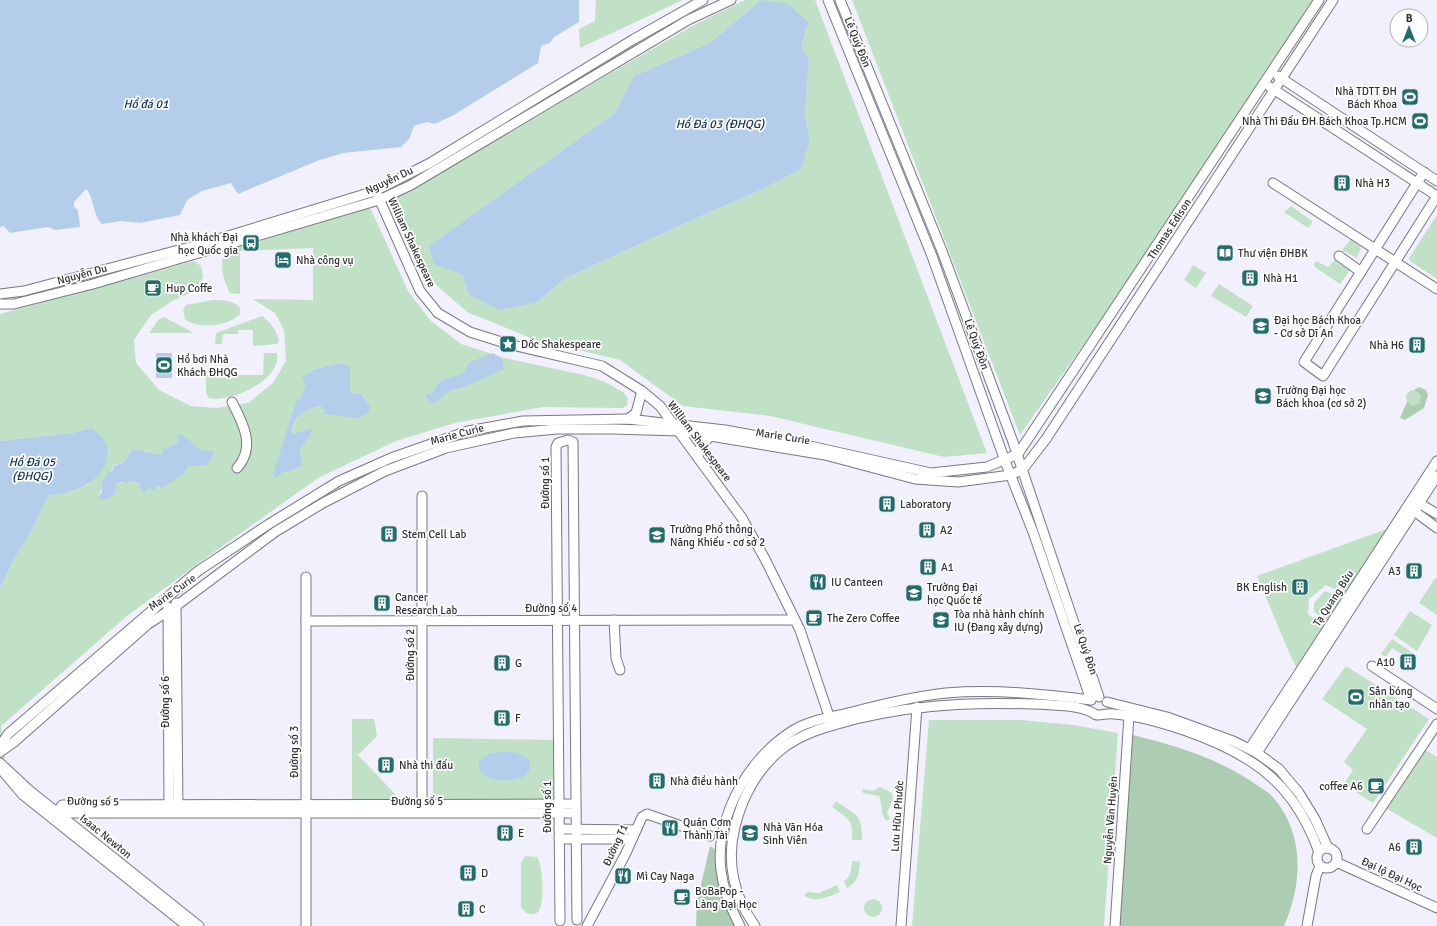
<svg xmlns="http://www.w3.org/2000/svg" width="1437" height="926" font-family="Signika,sans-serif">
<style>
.green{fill:#c1e1c6;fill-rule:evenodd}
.forest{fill:#adcdb2}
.water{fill:#b4cdeb}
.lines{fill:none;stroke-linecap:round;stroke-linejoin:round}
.minor-casing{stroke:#797882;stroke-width:11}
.minor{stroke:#fff;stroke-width:9}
.labels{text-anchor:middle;stroke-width:3.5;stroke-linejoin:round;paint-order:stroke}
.street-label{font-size:11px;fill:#323236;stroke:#fff}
.poi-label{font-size:11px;fill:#323236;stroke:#fff;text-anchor:start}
.water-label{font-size:12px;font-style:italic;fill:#10335b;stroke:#fff}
</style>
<rect width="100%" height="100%" fill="#f1f0fc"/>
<g class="green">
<polygon points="596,0 683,0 580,48 579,29 595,21"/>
<path d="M745 0H815L987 453 944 457 770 416 683 406 620 360 533 339 467 312 425 275 391 200 694 25ZM761 0 801 46 809 59 805 115 810 139 752 194 703 215 566 278 537 302 469 295 462 274 429 246 615 113 634 76 710 43Z"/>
<polygon points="852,0 1316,0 1173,217 1020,435"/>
<polygon points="1291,206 1312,221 1312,223 1308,228 1284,212"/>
<path d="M370 207 408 291 430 320 461 344 505 358 584 375 605 382 623 392 628 398 627 405 623 408 543 407 455 423 396 441 318 478 203 560 127 616 1 726 5 757 0 769V588L13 561 31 532 48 496 75 490 89 484 91 428 73 433 0 441V314L194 261 201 266 203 277 197 290 172 301 151 315 134 340 136 363 159 390 191 406 216 408 248 403 273 383 286 361 284 330 275 313 253 299 313 300V248L240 251V294L230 293C224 280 219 268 224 254L236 247ZM339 363 350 366V392L361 394 368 403 322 414 324 411 321 406C304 408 294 417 292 434L312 428V432L300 450 302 466 288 472H283L295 404 300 400 316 369ZM190 440 198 449 188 466 165 486 156 485 155 487 150 486 147 488 130 481 127 483 124 481 119 484H116L99 495 114 465 124 462 133 449 161 455C167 445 179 442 190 440Z"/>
<polygon points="1437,215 1437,279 1410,261 1409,258"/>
<polygon points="1351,239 1361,247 1357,258 1342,250"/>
<polygon points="1335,260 1350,270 1340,284 1315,267 1314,264 1316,261 1328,267"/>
<polygon points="1193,265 1206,273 1196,288 1184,280"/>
<polygon points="1219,284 1253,306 1246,317 1211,296"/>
<path d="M213 300C222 300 233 300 240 308V314C229 326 197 330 185 319L183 311 186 305Z"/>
<path d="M262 316C271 323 276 329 279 341L277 344 253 346V330H238V334H223L222 344H215L216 333Z"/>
<polygon points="164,317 194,333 149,333 159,319"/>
<path d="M264 353H277C282 380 231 403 209 398L206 393V375H263Z"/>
<circle cx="1414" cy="398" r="8"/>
<polygon points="1394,528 1349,596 1326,585 1309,599 1308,614 1329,629 1300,674 1291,657 1257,576 1384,530"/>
<polygon points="1435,578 1437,579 1437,615 1419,603"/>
<polygon points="1325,591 1346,601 1331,623 1314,612 1314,603"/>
<polygon points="1410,611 1432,625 1417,651 1394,635"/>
<polygon points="1392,639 1417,656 1412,660 1392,648 1386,657 1381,654"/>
<polygon points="1346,666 1429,719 1373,803 1344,784 1353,770 1344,762 1367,729 1322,699"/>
<polygon points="352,719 374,719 377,736 358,755 395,794 396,801 352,800"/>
<polygon points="929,720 1021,720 1074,725 1118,733 1104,926 912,926"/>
<polygon points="433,738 560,740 558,800 433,800"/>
<polygon points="1420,747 1437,757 1437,838 1382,806"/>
<path d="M880 787 892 793 893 799 887 813 890 819 886 821C880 813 883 805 879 796L863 793 862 789 873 791Z"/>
<path d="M836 801C856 815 863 815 862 840H852C854 819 848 819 832 807Z"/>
<path d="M525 856 537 857C543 864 545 905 538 912 534 915 530 914 526 913L521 907V863Z"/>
<path d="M852 861 860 862C859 874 858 882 847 888L844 881C851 877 851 869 852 861Z"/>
<path d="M837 885 840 892C828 897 817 903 804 896L807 892 819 893Z"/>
<circle cx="873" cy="908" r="9"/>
</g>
<g class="forest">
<polygon points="1419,387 1426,390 1428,395 1424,408 1405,420 1400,418 1407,402 1413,406 1420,403 1421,395 1414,390"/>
<path d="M1133 735C1176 746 1214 757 1251 781 1257 786 1266 790 1271 795 1305 832 1303 883 1284 926H1119Z"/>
<polygon points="710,846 719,852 726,882 743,926 696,926 697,902"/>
</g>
<g class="water">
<path d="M0 0H579V22L554 37 550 43 541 46 538 63 452 116 434 124 427 122 414 126 409 139 401 147 343 153 317 161 238 194 231 183 202 191 187 200 180 215 140 223 121 221 102 224C92 213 94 197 86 189L74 202V207L78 210 80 227 55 230 48 227 10 233 4 226 0 227Z"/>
<polygon points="761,0 788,4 808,22 801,46 809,59 805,115 810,139 801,169 752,194 703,215 566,278 537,302 501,310 469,295 462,274 434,264 429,246 615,113 634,76 710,43"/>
<rect x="156" y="353" width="16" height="25"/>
<polygon points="493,353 502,359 504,369 464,387 449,391 436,402 431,403 425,395 432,393 440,381 464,373 468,363"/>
<path d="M339 363 350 366V392L361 394 368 403 370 404 369 412 360 418 322 414 324 411 321 406C305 408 292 418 292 434L312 428V432L300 450 302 466 288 472H283L276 478 273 475 296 401 300 399 306 386 302 377 316 369Z"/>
<path d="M91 428C95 431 100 434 103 438 114 454 104 474 89 483 78 491 61 493 48 496L31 532 13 561 0 588V441L73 433Z"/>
<polygon points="180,434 190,440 198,449 215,452 208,465 188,466 183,475 162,488 156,485 155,489 151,490 150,486 146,491 142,491 139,484 130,481 126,484 126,483 124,481 115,485 116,489 114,495 107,499 98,499 102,491 102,483 108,472 112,471 114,466 124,462 133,449 161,455 164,450 178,442 177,436"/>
<path d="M504 751 518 753 528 759C543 789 467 786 480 760L489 754Z"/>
</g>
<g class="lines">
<defs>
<g id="minor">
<polyline points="828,0 932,256 1005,461 1033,532 1091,700"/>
<polyline points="840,0 942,251 1013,442 1099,697"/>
<polyline points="1278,76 1437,181"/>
<polyline points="1270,87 1437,196"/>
<polyline points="1424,172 1304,362 1323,376 1437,196"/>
<polyline points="1273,183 1437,289"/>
<polyline points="377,194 420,291 438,313 470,332 508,344 602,366 642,391 660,406 742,518 765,559 800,630 832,725"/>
<polyline points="1339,256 1361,272"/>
<polyline points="0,294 24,291 205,243 375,191 430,163 634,39 703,0"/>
<polyline points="0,304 14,304 93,284 379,200 411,185 688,20 731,0"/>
<path d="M232 402C243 423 256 447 237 468"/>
<polyline points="628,419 636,413 642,391"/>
<polyline points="698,457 699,450 709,437"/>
<polyline points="422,496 422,810"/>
<polyline points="1414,500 1437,514"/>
<polyline points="1410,508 1437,528"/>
<polyline points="306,577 306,926"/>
<polyline points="176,603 178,810"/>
<polyline points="168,607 169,810"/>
<polyline points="614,620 616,658 620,670"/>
<polyline points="306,621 795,620"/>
<polyline points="1372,666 1437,709"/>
<polyline points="1107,702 1167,717 1233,741 1257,753 1279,769 1299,793 1315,819 1328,848"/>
<polyline points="0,746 8,734 198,571 269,524 339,481 391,458 468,431 523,421 628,419 725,430 792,442 931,473 987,467 1018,454 1319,0"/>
<polyline points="1250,748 1437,461"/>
<polyline points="0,752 14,742 148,624 176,606 275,532 323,503 385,471 446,448 514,433 557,429 612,429 680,431 825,455 915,479 958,482 1011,475 1023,469 1046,439 1333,0"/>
<polyline points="1257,753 1437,476"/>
<polyline points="0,763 29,790 199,926"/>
<polyline points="0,768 23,795 187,926"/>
<polyline points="576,804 62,805 59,809 60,811 66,813 576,813"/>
<polyline points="559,829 636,830"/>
<polyline points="1367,829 1437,724"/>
<polyline points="559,839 632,839"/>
<circle cx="1327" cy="858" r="10"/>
<polyline points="1336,862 1437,908"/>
<polyline points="560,921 556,447 558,443 568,440 573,442 577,920"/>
<polyline points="587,926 626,853 642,817 647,814 710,836"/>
<path d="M740 926C719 886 713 851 730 808 742 777 764 749 792 731 809 720 832 717 852 712 883 704 915 696 946 693 994 689 1044 694 1091 700"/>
<path d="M755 926C734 897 726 862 735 827 742 797 758 768 782 749 803 732 830 726 856 719 926 702 996 701 1068 706 1075 707 1084 708 1091 712 1095 713 1093 715 1098 715 1103 715 1108 713 1114 714 1154 717 1216 739 1250 761 1285 783 1305 814 1319 852"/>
<polyline points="901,926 917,707"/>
<polyline points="1115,926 1129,716"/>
<polyline points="1307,926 1316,876 1320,866"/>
</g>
</defs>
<use href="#minor" class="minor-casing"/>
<use href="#minor" class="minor"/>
</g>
<defs>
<symbol id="stadium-square" viewBox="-11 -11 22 22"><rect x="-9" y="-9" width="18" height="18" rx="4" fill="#226d6b" stroke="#fff"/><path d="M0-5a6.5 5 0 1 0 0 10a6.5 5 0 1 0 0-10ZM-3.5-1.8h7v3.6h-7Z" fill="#fff"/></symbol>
<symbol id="building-square" viewBox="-11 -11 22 22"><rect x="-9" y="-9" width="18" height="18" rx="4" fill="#226d6b" stroke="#fff"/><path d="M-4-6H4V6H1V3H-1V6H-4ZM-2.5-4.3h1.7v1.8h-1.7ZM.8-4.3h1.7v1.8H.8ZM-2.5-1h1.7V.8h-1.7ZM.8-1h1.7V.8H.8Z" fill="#fff"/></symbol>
<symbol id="bus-square" viewBox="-11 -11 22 22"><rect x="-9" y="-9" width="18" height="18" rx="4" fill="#226d6b" stroke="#fff"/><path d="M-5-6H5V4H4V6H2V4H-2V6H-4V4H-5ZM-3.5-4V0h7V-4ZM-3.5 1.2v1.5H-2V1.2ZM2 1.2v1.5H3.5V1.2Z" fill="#fff"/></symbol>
<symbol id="library-square" viewBox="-11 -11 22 22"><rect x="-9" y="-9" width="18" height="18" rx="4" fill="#226d6b" stroke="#fff"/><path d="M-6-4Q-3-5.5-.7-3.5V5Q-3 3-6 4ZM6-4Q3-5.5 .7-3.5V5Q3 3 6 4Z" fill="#fff"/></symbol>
<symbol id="hotel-square" viewBox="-11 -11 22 22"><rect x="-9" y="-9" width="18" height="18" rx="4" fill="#226d6b" stroke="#fff"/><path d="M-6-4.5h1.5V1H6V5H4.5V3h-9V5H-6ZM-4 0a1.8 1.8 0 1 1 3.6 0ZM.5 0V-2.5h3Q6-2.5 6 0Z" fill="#fff"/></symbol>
<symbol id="cafe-square" viewBox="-11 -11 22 22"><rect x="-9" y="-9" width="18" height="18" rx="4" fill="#226d6b" stroke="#fff"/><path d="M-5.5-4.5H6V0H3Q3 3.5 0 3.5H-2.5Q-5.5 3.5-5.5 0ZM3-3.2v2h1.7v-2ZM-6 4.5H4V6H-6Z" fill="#fff"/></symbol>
<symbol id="university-square" viewBox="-11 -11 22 22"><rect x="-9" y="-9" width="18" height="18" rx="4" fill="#226d6b" stroke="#fff"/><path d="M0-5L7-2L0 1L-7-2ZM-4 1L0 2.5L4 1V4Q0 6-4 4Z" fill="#fff"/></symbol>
<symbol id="sight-square" viewBox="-11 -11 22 22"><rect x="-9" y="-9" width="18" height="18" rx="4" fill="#226d6b" stroke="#fff"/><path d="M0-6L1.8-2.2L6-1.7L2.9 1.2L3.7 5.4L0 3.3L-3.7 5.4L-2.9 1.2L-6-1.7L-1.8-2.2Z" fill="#fff"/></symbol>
<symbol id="school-square" viewBox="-11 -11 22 22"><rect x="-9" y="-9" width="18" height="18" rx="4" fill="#226d6b" stroke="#fff"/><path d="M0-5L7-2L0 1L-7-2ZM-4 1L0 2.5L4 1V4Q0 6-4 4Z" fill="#fff"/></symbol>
<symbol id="restaurant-square" viewBox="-11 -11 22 22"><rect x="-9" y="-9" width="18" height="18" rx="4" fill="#226d6b" stroke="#fff"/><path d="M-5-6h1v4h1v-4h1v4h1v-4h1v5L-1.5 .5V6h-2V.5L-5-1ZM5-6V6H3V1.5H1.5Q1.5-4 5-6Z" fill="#fff"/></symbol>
</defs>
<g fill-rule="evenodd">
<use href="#stadium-square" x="1400" y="87" width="20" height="20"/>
<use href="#stadium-square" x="1410" y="111" width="20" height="20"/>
<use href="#building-square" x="1332" y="173" width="20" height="20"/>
<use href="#bus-square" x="241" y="233" width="20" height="20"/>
<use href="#library-square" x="1215" y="243" width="20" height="20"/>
<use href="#hotel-square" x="273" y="250" width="20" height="20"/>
<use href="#building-square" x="1240" y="268" width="20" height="20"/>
<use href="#cafe-square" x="143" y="278" width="20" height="20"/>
<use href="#university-square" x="1251" y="316" width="20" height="20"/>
<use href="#sight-square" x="498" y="334" width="20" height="20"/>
<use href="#building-square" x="1407" y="335" width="20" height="20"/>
<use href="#stadium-square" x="154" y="355" width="20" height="20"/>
<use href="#university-square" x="1253" y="386" width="20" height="20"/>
<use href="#building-square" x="877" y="494" width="20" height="20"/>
<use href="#building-square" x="917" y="520" width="20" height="20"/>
<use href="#building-square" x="379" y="524" width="20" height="20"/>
<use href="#school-square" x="647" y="525" width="20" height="20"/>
<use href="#building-square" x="918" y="557" width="20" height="20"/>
<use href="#building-square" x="1404" y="561" width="20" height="20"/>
<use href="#restaurant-square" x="808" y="572" width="20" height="20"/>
<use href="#building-square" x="1290" y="577" width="20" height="20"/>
<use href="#university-square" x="904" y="583" width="20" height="20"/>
<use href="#building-square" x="372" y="593" width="20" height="20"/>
<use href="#cafe-square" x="804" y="608" width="20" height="20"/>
<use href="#university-square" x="931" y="610" width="20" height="20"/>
<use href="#building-square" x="1398" y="652" width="20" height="20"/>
<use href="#building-square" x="492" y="653" width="20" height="20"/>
<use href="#stadium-square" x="1346" y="687" width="20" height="20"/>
<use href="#building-square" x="492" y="708" width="20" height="20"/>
<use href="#building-square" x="376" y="755" width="20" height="20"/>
<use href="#building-square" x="647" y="771" width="20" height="20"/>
<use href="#cafe-square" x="1366" y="776" width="20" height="20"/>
<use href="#restaurant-square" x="660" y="818" width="20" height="20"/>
<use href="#building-square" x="495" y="823" width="20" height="20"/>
<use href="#university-square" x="740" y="823" width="20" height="20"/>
<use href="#building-square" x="1404" y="837" width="20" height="20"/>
<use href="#building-square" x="458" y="863" width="20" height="20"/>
<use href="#restaurant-square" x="613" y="866" width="20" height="20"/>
<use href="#cafe-square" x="672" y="887" width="20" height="20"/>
<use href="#building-square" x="456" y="899" width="20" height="20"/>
</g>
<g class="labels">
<g class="street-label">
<text transform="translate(858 42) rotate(68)" y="4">Lê Quý Đôn</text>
<text transform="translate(389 180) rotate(-25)" y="4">Nguyễn Du</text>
<text transform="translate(1169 229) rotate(-57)" y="4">Thomas Edison</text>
<text transform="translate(412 242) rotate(65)" y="4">William Shakespeare</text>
<text transform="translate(82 274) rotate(-15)" y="4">Nguyễn Du</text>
<text transform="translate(977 344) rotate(70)" y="4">Lê Quý Đôn</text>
<text transform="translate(457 434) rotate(-15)" y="4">Marie Curie</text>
<text transform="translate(783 436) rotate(9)" y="4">Marie Curie</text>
<text transform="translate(700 441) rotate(53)" y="4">William Shakespeare</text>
<text transform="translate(545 483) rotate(-90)" y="4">Đường số 1</text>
<text transform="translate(172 592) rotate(-35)" y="4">Marie Curie</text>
<text transform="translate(1333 598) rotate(-57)" y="4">Tạ Quang Bửu</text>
<text x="551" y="612">Đường số 4</text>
<text transform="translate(1086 649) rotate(71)" y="4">Lê Quý Đôn</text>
<text transform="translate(410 655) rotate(-90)" y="4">Đường số 2</text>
<text transform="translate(165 702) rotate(-90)" y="4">Đường số 6</text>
<text transform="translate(294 752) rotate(-90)" y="4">Đường số 3</text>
<text transform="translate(93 801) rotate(1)" y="4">Đường số 5</text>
<text x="417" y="805">Đường số 5</text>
<text transform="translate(547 807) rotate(-90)" y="4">Đường số 1</text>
<text transform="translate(897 816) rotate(-86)" y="4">Lưu Hữu Phước</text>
<text transform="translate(1110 820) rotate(-86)" y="4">Nguyễn Văn Huyên</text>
<text transform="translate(106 836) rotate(39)" y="4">Isaac Newton</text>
<text transform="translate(615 845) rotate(-65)" y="4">Đường T1</text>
<text transform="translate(1392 874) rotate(25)" y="4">Đại lộ Đại Học</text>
</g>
<g class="poi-label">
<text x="1397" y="95" text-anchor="end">Nhà TDTT ĐH<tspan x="1397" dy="13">Bách Khoa</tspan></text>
<text x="1407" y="125" text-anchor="end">Nhà Thi Đấu ĐH Bách Khoa Tp.HCM</text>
<text x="1355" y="187">Nhà H3</text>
<text x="238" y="241" text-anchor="end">Nhà khách Đại<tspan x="238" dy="13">học Quốc gia</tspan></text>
<text x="1238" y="257">Thư viện ĐHBK</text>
<text x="296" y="264">Nhà công vụ</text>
<text x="1263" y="282">Nhà H1</text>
<text x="166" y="292">Hup Coffe</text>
<text x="1274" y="324">Đại học Bách Khoa<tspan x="1274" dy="13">- Cơ sở Dĩ An</tspan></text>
<text x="521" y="348">Dốc Shakespeare</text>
<text x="1404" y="349" text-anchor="end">Nhà H6</text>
<text x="177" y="363">Hồ bơi Nhà<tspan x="177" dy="13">Khách ĐHQG</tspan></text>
<text x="1276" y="394">Trường Đại học<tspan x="1276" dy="13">Bách khoa (cơ sở 2)</tspan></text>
<text x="900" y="508">Laboratory</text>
<text x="670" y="533">Trường Phổ thông<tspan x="670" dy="13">Năng Khiếu - cơ sở 2</tspan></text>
<text x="940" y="534">A2</text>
<text x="402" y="538">Stem Cell Lab</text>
<text x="941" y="571">A1</text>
<text x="1401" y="575" text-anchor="end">A3</text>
<text x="831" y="586">IU Canteen</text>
<text x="927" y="591">Trường Đại<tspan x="927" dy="13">học Quốc tế</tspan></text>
<text x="1287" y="591" text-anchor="end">BK English</text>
<text x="395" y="601">Cancer<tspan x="395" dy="13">Research Lab</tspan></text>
<text x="954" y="618">Tòa nhà hành chính<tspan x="954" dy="13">IU (Đang xây dựng)</tspan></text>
<text x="827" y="622">The Zero Coffee</text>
<text x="1395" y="666" text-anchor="end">A10</text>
<text x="515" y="667">G</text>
<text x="1369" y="695">Sân bóng<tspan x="1369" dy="13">nhân tạo</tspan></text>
<text x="515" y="722">F</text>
<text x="399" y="769">Nhà thi đấu</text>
<text x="670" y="785">Nhà điều hành</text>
<text x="1363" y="790" text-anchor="end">coffee A6</text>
<text x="683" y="826">Quán Cơm<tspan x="683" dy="13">Thành Tài</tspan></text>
<text x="763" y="831">Nhà Văn Hóa<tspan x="763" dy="13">Sinh Viên</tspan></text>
<text x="518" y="837">E</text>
<text x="1401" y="851" text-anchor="end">A6</text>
<text x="481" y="877">D</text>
<text x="636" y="880">Mì Cay Naga</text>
<text x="695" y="895">BoBaPop -<tspan x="695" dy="13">Làng Đại Học</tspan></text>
<text x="479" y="913">C</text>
</g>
<g class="water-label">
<text x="146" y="108">Hồ đá 01</text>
<text x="720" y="128">Hồ Đá 03 (ĐHQG)</text>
<text x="32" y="466">Hồ Đá 05<tspan x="32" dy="14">(ĐHQG)</tspan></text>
</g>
</g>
<g transform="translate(1409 28)"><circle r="19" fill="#ffffff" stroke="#adadaf"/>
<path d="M0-3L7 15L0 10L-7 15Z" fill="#226d6b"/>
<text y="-6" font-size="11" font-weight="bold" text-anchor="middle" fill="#323236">B</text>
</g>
</svg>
